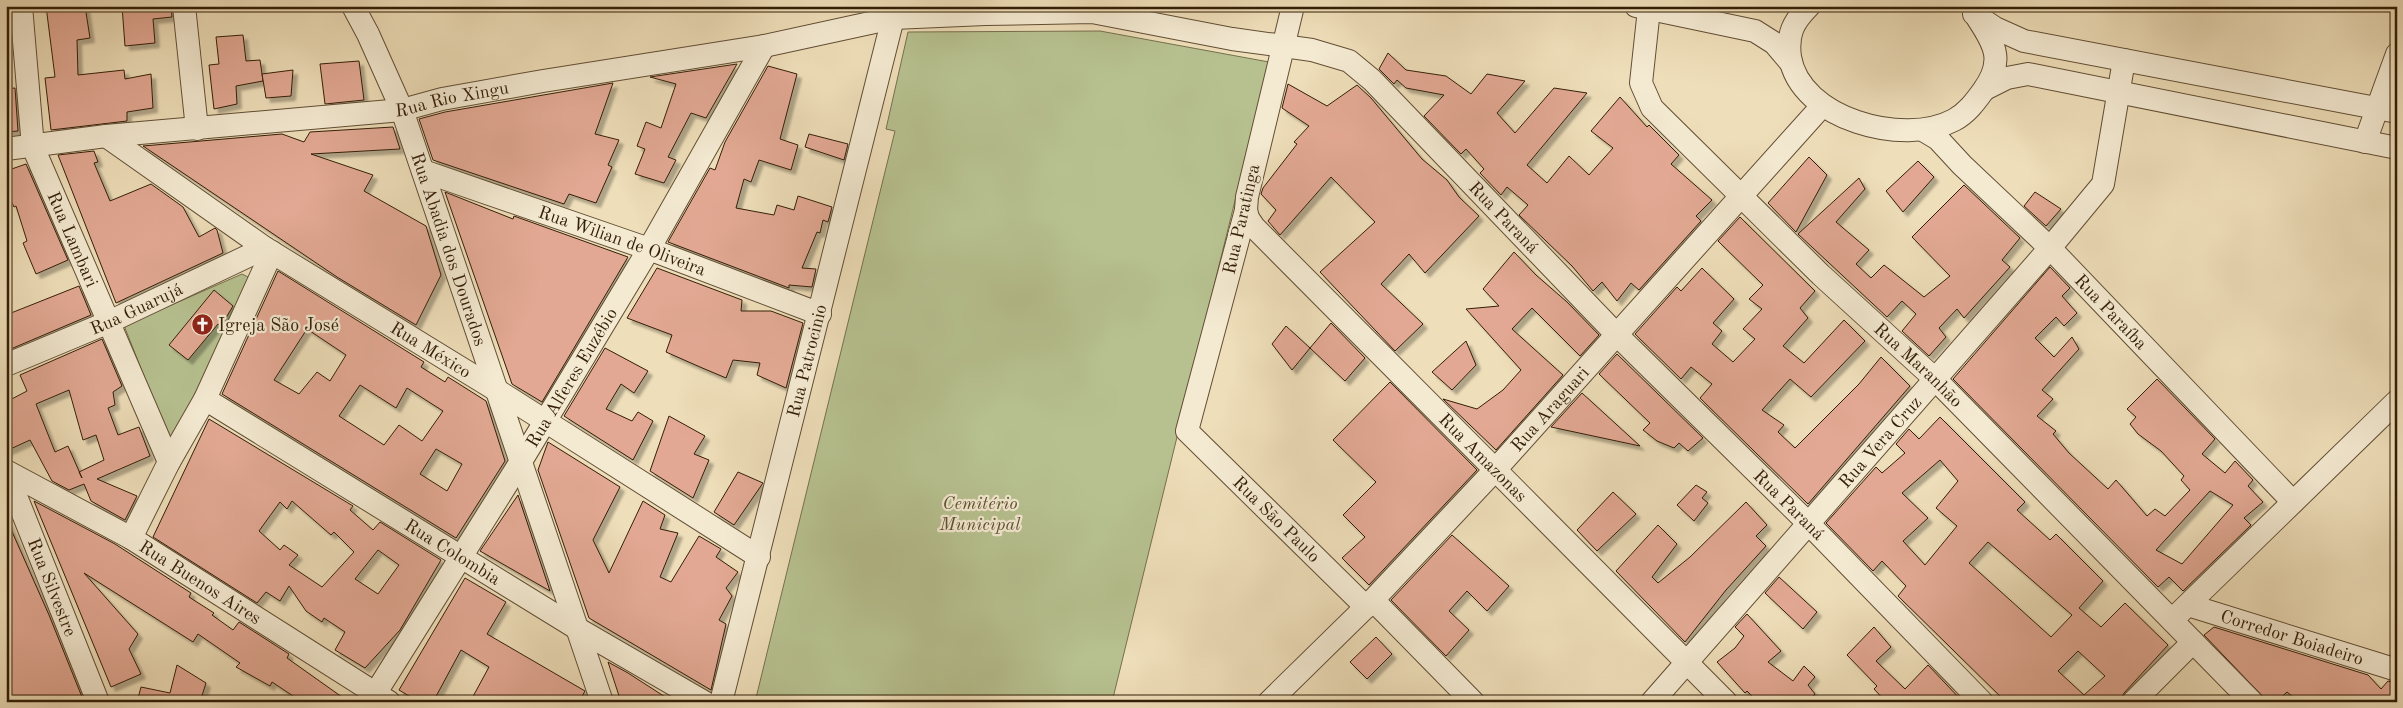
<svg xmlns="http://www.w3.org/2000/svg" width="2403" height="708" font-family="'Old Standard TT',serif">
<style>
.green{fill:#b7c190;stroke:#75704c}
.building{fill:#e2a893;stroke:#331e07;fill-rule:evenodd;filter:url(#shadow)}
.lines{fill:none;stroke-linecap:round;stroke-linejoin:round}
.minor-casing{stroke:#624e34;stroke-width:24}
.minor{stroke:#f4ead2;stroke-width:22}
.labels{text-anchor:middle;stroke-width:4.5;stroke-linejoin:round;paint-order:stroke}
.street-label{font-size:18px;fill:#331e07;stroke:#f4ead2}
.poi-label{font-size:18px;fill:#331e07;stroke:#f4ead2;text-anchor:start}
.park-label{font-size:18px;font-style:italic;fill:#5b4f30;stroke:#f4ead2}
</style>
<defs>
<filter id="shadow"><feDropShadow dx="4.5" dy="4.5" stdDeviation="1" flood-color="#0004"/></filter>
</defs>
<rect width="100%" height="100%" fill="#eedeb9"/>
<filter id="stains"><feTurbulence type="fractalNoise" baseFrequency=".004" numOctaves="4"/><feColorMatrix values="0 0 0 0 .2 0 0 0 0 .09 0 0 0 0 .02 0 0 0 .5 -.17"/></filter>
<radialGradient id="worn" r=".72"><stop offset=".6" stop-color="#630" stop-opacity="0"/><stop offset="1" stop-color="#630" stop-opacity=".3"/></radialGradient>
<g class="green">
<polygon points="1100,31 1269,62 1112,702 755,702 895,131 886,129 908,32"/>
<polygon points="242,274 250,278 177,436 168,437 125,328 126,325"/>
</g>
<g class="building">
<polygon points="46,6 85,6 90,38 77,40 78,75 124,70 125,79 151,74 153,108 127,112 127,121 51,130 45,78 55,77"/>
<polygon points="122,6 171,6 172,17 153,19 155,43 125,46"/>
<polygon points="243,35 246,61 260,60 263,81 236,86 237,104 214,109 209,65 219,64 216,37"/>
<polygon points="1388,53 1406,70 1446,76 1471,94 1487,74 1525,81 1497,113 1515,133 1554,88 1587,93 1527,165 1547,183 1569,156 1589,175 1613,148 1591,131 1620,97 1647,127 1649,125 1679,155 1671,164 1712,200 1696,216 1701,221 1639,290 1631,283 1617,301 1602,282 1593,291 1572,266 1519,215 1528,205 1507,187 1501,195 1480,173 1484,169 1466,149 1461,154 1424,116 1444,95 1406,88 1397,80 1394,84 1379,69"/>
<polygon points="359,61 364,100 325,104 320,64"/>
<polygon points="737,64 706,118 691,113 668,157 676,160 664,183 635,174 645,149 637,146 646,122 661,128 676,84 650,77"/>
<polygon points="768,66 797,74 780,139 798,145 791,170 759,160 751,182 744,179 736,208 774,215 777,205 794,210 798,196 832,207 828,222 823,220 820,233 817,232 802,268 816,269 812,287 789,285 789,288 668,242 710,168 715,170 725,142"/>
<polygon points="293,70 291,96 266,98 262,74"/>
<polygon points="613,83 595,134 619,140 608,165 612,167 596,203 569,194 564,204 433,160 419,119 445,112"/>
<polygon points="1288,84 1327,106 1357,85 1371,98 1422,159 1447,180 1459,197 1479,216 1425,273 1409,254 1381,284 1423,324 1395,351 1320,272 1375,222 1331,177 1280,235 1268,221 1276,210 1261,194 1263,188 1297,144 1294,142 1309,126 1282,108"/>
<polygon points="15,88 18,131 6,132 6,89"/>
<polygon points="393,127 400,149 311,154 373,175 364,191 426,226 441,275 416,325 337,277 143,146 282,134 304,142 310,132"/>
<polygon points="809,134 848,144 844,160 805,147"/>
<polygon points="94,151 98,162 94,163 110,201 151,184 183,207 199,237 215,228 217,230 223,253 116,303 58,155"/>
<polygon points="1809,157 1827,175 1796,232 1768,203"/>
<polygon points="1918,161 1934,177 1903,212 1886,191"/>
<polygon points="26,164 68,260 36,274 23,243 27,241 16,206 14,207 6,190 6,171"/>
<polygon points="1859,178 1865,189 1836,222 1869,250 1856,264 1871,278 1884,265 1924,297 1950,276 1912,237 1964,185 2020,238 2002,260 2010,267 1964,318 1957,309 1939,328 1946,337 1929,356 1902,331 1916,314 1902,301 1887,317 1798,234"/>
<polygon points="445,192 513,219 514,216 628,257 542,402 512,384"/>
<polygon points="2035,192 2061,209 2046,226 2024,206"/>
<polygon points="1740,217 1815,291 1800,308 1808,318 1783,346 1804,363 1844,320 1865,341 1811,397 1790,379 1762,410 1784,425 1778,432 1795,448 1859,384 1881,357 1910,386 1808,504 1700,398 1712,384 1691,367 1681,379 1635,334 1677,287 1681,291 1702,268 1734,299 1713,323 1722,331 1712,344 1733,362 1755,339 1743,329 1762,309 1749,299 1763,285 1718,241"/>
<polygon points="1514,252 1536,275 1567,302 1599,335 1580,356 1532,308 1512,329 1563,375 1496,450 1443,399 1477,409 1503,390 1521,370 1466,309 1499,306 1483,289"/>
<path d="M2050 267 2070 288 2062 296 2077 313 2064 326 2056 317 2035 338 2054 357 2072 337 2079 349 2042 390 2053 399 2037 416 2056 431 2053 434 2069 453 2108 489 2116 480 2147 516 2155 509 2165 516 2190 490 2181 480 2184 476 2161 451 2138 434 2130 424 2136 417 2127 409 2157 379 2215 439 2202 454 2225 473 2235 461 2253 480 2248 486 2263 502 2244 518 2251 525 2183 591 2169 577 2158 587 1953 379ZM2210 491 2233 505 2182 564 2156 550Z"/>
<polygon points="657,268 742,300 741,311 771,311 803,323 786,388 757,375 760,363 733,360 726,378 700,367 666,352 672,335 627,318"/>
<path d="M278 271 424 362 421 367 445 382 448 377 486 401 505 461 456 538 222 394ZM307 329 346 355 330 381 317 372 299 394 274 380ZM360 385 396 408 407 388 443 411 422 441 399 425 384 445 339 416ZM436 449 462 464 447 491 420 474Z"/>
<polygon points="79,286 91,315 6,351 6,315"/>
<polygon points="214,290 233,306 221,326 218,324 188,360 169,345"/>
<polygon points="1331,323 1365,358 1345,381 1310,348 1292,370 1272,344 1286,326 1310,348"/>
<path d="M102 339 122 386 113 392 115 405 108 408 118 435 139 427 150 456 97 479 137 496 125 520 91 501 84 484 69 490 52 481 30 440 6 451V402L27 391 20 375ZM69 390 83 440 96 435 104 460 79 472 82 478 68 446 55 452 36 404Z"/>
<polygon points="1466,341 1476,365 1452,390 1432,372"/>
<polygon points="605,348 648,371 634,393 621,384 606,409 632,421 638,412 653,421 633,460 564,416"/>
<polygon points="1617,354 1703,438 1688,451 1679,443 1674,448 1657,441 1643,430 1650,423 1599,374"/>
<polygon points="1390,382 1477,470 1369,585 1342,558 1365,537 1343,515 1376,482 1333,440"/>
<polygon points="1582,393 1640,446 1551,427"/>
<polygon points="669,416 705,436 694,454 709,460 693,498 650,471"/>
<path d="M1940 417 2025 502 2017 510 2050 540 2056 534 2103 581 2079 608 2101 627 2125 603 2168 645 2124 693 2120 702H2006L1898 596 1906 586 1882 561 1873 571 1826 523 1876 467 1882 473 1905 453 1896 444 1909 429 1919 439ZM1940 460 1958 481 1936 508 1957 526 1925 565 1903 541 1928 518 1902 493ZM1988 542 2072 615 2051 637 1969 563ZM2078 651 2105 676 2084 695 2058 671Z"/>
<path d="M209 419 353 506 350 510 373 530 380 522 441 560 400 630 365 668 335 650 345 632 324 618 322 622 306 611 289 586 280 601 266 592 257 603 153 537ZM292 501 331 535 334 532 354 552 322 587 289 565 298 555 284 545 280 550 259 531 280 502 287 509ZM378 550 399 565 378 594 355 579Z"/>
<polygon points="548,442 620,487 593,540 609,573 643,501 665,515 660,529 678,533 660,577 671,582 699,536 721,549 716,557 738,572 726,588 732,596 719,620 726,624 711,690 589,618 538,470"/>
<polygon points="738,472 763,483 734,525 714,512"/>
<polygon points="1696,485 1707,492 1702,498 1708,503 1694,521 1677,505"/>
<polygon points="1613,492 1636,514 1597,551 1577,530"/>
<polygon points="518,495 550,591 480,551"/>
<polygon points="34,501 115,544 191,593 189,597 214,613 212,615 233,630 239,622 289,654 287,658 349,702 302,702 272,682 270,686 236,667 240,663 198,634 193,642 84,573 138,634 129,649 141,674 111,687"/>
<polygon points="1746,502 1767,525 1756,536 1766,546 1726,590 1685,642 1616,571 1658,525 1677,544 1652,577 1658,583 1690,557"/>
<polygon points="6,518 49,615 84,702 6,702"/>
<polygon points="1452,535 1509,586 1487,611 1467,591 1449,611 1469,630 1446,656 1391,600"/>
<polygon points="1779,577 1817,612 1803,629 1765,593"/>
<polygon points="465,578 506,602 487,634 585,691 579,702 470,702 489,667 461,650 433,702 419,702 399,690"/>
<polygon points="1747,614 1781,651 1768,662 1793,681 1804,666 1815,677 1808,685 1815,694 1807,702 1758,702 1747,691 1745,693 1717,662 1735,648 1744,636 1735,627"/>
<polygon points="1874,627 1891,647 1876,661 1905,689 1928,665 1963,702 1886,702 1874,689 1877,686 1847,655"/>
<polygon points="2214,627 2368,675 2381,689 2388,681 2397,683 2397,702 2299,702 2287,692 2276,702 2268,702 2204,635"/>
<polygon points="1376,637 1392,654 1367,679 1350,662"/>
<polygon points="608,662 628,673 673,702 621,702"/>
<polygon points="177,665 206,683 200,702 137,702 141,687 170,693"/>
</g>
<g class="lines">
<defs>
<g id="minor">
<path id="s1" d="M21 6 33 147 169 462"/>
<polyline points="184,6 197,129"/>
<path id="s2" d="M353 6 368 34 402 110 602 702"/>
<path id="s3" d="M1293 6 1247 197 1246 210 1187 431 1366 607"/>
<polyline points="1636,6 1755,31 1774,43 1791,63"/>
<path d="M1809 6C1793 22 1787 34 1790 57 1800 119 1904 147 1954 120 1967 113 1975 102 1983 91 2004 62 1996 46 1978 19"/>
<path id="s4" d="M1649 9 1641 83 1652 108 1821 275 1935 379 2252 702"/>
<polyline points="1974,14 1995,28 2024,41 2397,112"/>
<polyline points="1985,89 2007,78 2028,74 2397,148"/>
<path id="s5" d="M1923 130 1938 139 1962 165 2050 248 2293 502"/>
<path id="s6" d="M106 136 265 248 498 391 759 557"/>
<polyline points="2365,142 2397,54"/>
<path id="s7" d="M6 149 106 136 402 110 442 99 543 81 764 46 893 18 985 14 1092 12 1232 39 1312 50 1349 61 1372 80 1617 335 1808 523 1982 702"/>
<path id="s8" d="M423 171 649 249 820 314"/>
<path id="s9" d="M1246 210 1248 218 1254 227 1726 702"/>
<path id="s10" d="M6 365 109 322 265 248"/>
<path id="s11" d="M205 399 578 629 704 702"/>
<path id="s12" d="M6 471 131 538 389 702"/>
<path id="s13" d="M6 471 98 702"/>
<polyline points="131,538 169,462 205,399 272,252"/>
<polyline points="1373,600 1473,702"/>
<path id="s14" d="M2188 605 2397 670"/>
<polyline points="2172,620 2397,401"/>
<path id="s15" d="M370 702 520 463 649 249 764 46"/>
<path id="s16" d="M721 702 893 18"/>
<path id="s17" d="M1269 702 1373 600 1495 470 1822 106"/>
<path id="s18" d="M1652 702 2050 248 2103 184 2124 60"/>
<polyline points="2133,702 2193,642"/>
</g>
</defs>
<use href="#minor" class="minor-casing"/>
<use href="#minor" class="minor"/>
</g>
<defs>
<symbol id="church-disc" viewBox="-11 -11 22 22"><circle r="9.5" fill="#8f2418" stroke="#f4ead2"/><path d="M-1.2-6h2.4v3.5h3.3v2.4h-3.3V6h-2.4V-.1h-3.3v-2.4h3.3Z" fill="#fff"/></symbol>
</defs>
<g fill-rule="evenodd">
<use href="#church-disc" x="190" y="312" width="25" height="25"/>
</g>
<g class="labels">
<g class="street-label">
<text dy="6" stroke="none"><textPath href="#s7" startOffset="449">Rua Rio Xingu</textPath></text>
<text dy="6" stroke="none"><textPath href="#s7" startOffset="1579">Rua Paraná</textPath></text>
<text transform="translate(1241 219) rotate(-77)" y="6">Rua Paratinga</text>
<text dy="6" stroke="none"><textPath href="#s1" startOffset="242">Rua Lambari</textPath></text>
<text dy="6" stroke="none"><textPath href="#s8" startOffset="211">Rua Wilian de Oliveira</textPath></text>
<text dy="6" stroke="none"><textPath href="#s2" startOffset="262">Rua Abadia dos Dourados</textPath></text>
<text dy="6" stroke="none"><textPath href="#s10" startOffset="142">Rua Guarujá</textPath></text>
<text dy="6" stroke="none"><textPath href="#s5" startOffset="262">Rua Paraíba</textPath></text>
<text dy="6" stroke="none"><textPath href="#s6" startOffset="389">Rua México</textPath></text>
<text dy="6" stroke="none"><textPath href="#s16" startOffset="352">Rua Patrocinio</textPath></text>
<text dy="6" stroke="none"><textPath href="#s4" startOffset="472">Rua Maranhão</textPath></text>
<text dy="6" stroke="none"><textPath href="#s15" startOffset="382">Rua Alferes Euzébio</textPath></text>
<text dy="6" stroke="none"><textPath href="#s17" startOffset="406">Rua Araguari</textPath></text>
<text dy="6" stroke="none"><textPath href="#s18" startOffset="346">Rua Vera Cruz</textPath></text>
<text dy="6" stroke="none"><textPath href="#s9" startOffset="344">Rua Amazonas</textPath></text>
<text dy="6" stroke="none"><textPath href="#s7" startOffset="1984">Rua Paraná</textPath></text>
<text dy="6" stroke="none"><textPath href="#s3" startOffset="564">Rua São Paulo</textPath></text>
<text dy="6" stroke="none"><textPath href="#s11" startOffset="291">Rua Colombia</textPath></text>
<text dy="6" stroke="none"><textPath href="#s12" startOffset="224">Rua Buenos Aires</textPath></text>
<text dy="6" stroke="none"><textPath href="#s13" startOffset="125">Rua Silvestre</textPath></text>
<text dy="6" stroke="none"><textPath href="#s14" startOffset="109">Corredor Boiadeiro</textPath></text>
</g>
<g class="poi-label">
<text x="218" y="331">Igreja São José</text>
</g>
<g class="park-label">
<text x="980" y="509">Cemitério<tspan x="980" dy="21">Municipal</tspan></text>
</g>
</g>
<rect width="2403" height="708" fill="none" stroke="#eedeb9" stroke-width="25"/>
<rect x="8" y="8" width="2388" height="693" fill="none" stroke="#331e07" stroke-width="2.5"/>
<rect x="12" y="12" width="2378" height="683" fill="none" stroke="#331e07"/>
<rect width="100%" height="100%" filter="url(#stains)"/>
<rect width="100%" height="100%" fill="url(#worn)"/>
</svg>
